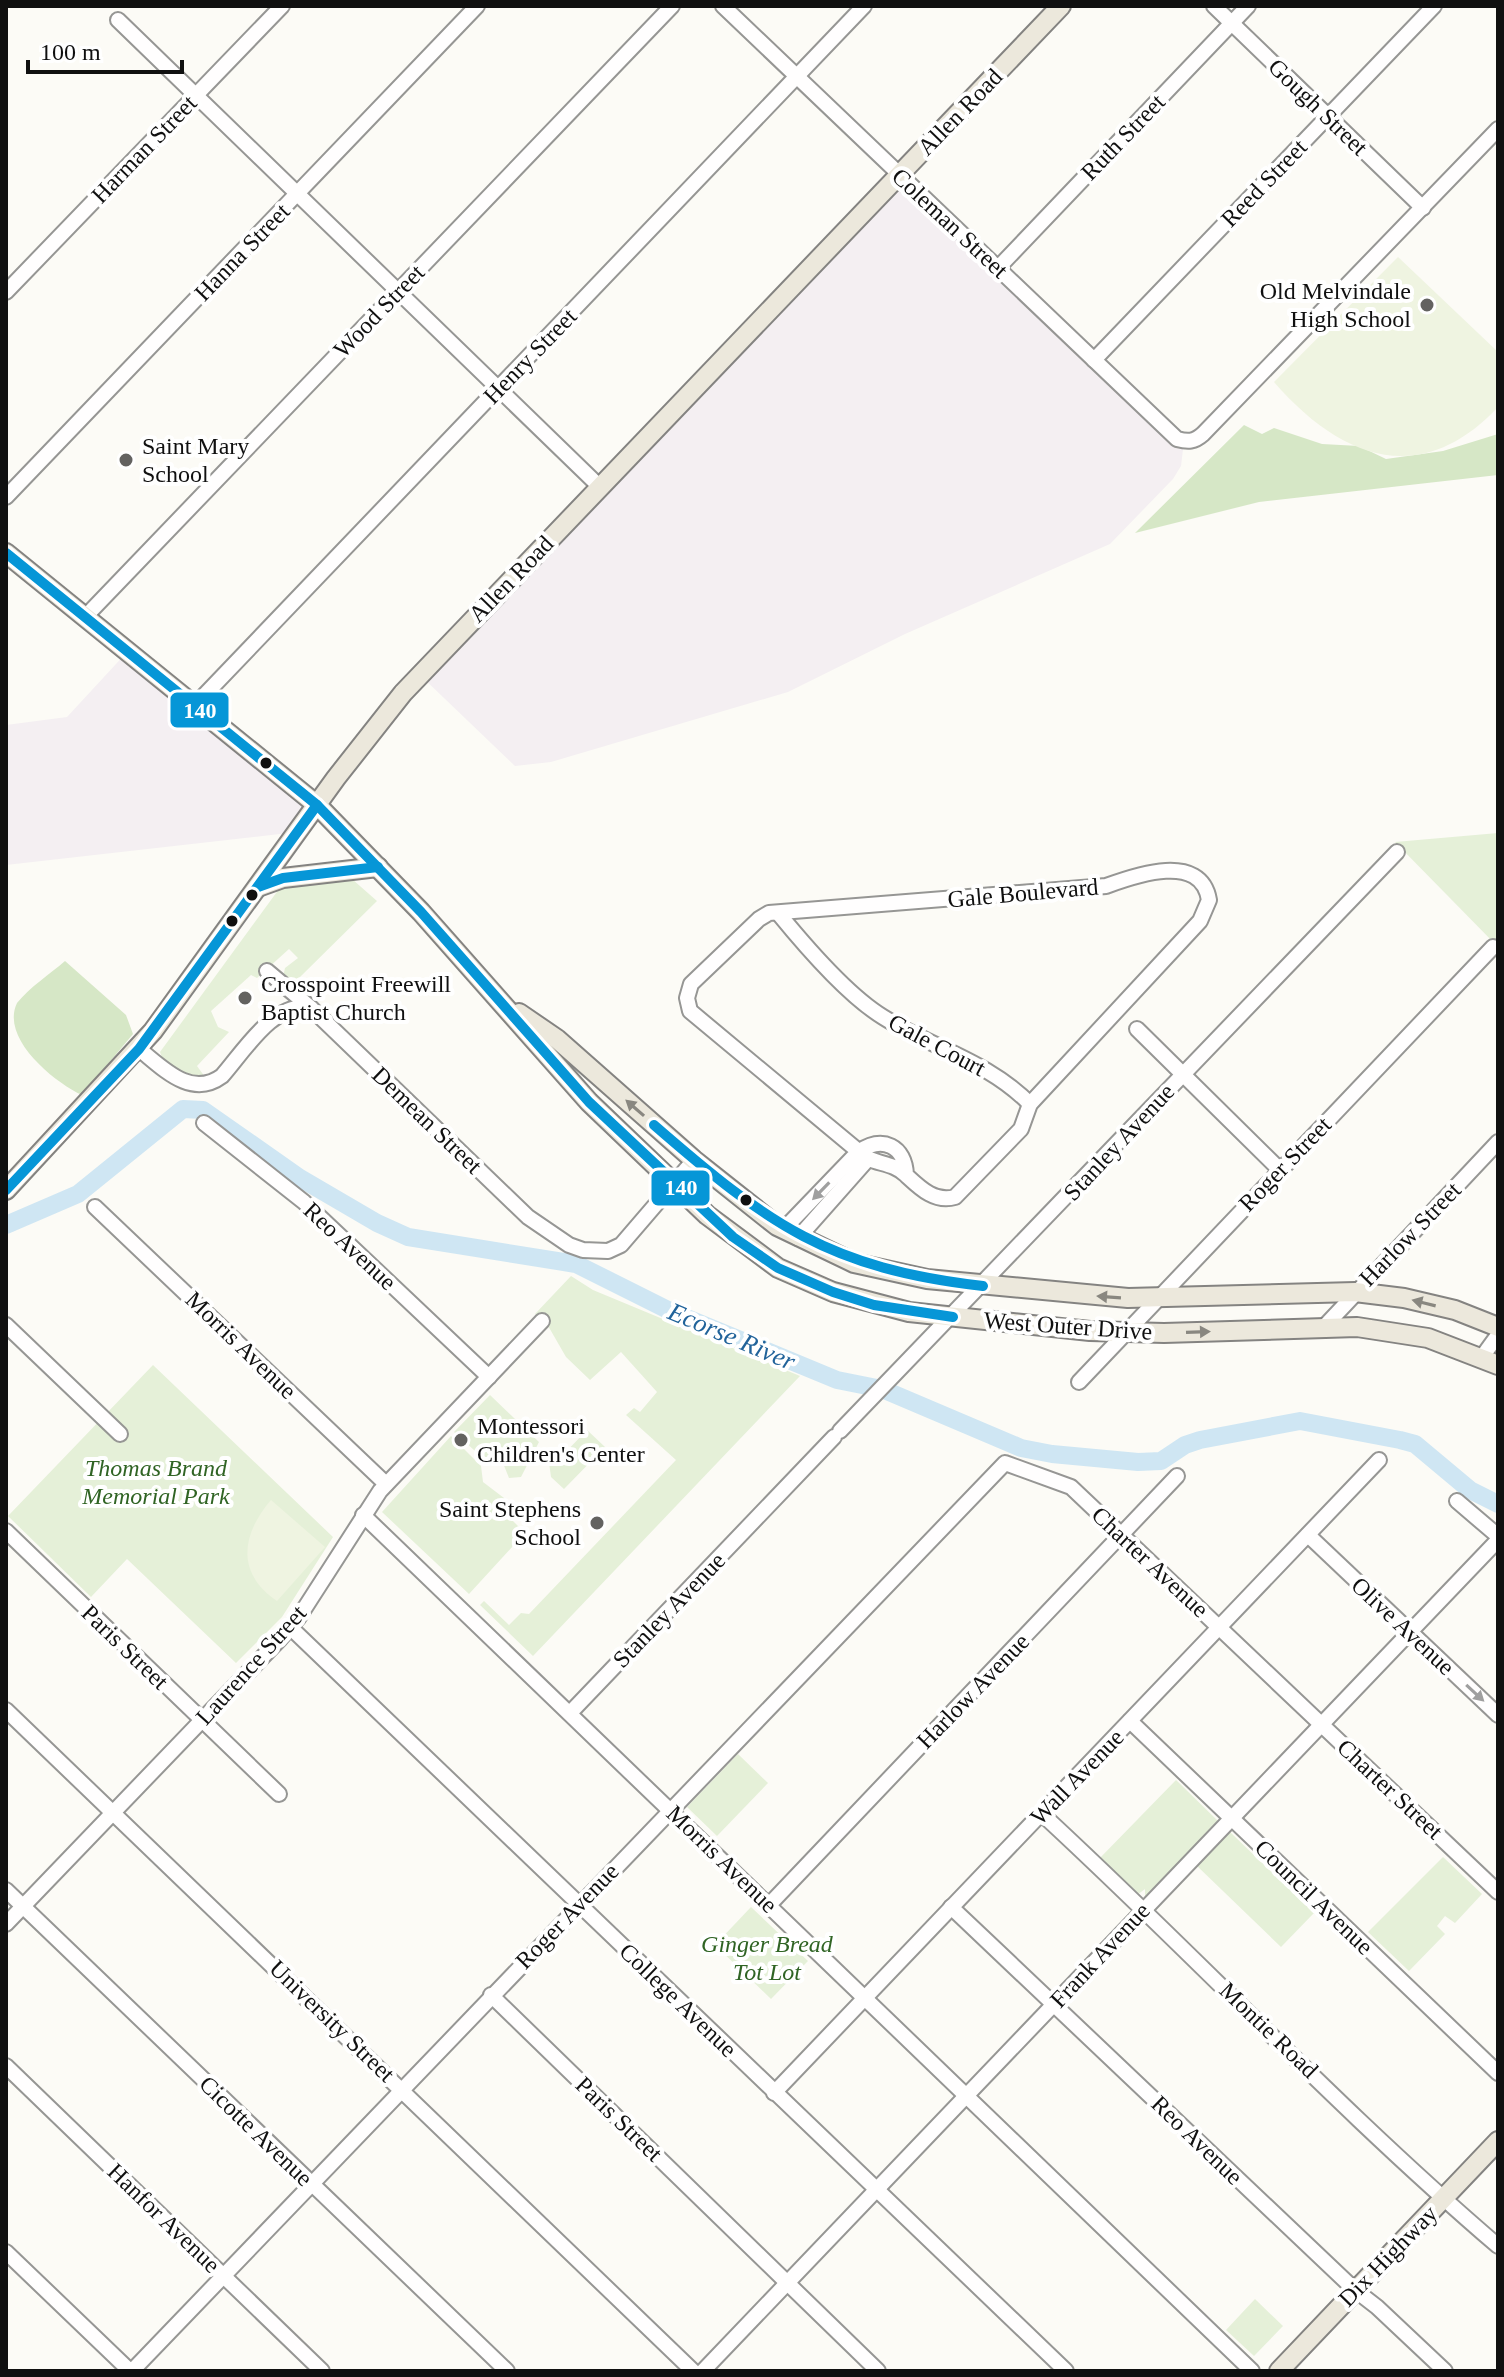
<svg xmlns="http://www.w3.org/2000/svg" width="1504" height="2377" font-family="Georgia,serif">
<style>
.industrial{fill:#f4eff2}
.green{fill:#e5f0d8}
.forest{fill:#d6e7c6}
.pitch{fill:#eff4e1}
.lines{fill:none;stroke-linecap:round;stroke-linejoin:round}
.river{stroke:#cfe6f3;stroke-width:18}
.minor-casing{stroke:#969694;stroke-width:18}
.major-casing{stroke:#848381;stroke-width:22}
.minor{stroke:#fffefe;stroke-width:14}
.major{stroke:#ece8dc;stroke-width:18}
.bus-1-casing{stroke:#fff;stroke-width:16}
.bus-1{stroke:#0696d7;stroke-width:10}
.oneway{fill:#898780}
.oneway2{fill:#9f9f9f}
.poi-dot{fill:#636260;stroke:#fff;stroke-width:3}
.bus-dot{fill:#101010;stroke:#fff;stroke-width:3}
.labels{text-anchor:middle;stroke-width:8;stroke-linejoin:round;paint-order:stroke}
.street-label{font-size:24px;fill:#101010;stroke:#fff}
.poi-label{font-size:24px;fill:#101010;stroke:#fff;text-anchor:start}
.park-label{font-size:24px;font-style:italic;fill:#306424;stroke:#fff}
.water-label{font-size:26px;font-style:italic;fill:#21639a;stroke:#fff}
.line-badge{stroke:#fff;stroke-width:3}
.badge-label{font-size:22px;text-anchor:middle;font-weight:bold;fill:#fff}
</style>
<rect width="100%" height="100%" fill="#fcfbf6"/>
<g class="industrial">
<polygon points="899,175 1184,441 1181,466 1173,479 1110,544 905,634 788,692 551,762 515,766 420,675"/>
<polygon points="128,651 317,805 297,832 6,865 6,725 67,717"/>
</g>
<g class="green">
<polygon points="1498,833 1498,947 1395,842"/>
<polygon points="352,879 377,901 299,978 290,981 283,977 285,968 298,958 289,949 257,978 251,975 211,1011 218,1027 229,1032 197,1066 205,1077 189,1078 163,1060 160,1052 279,889 285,885"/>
<polygon points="571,1276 593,1290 800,1376 533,1656 480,1605 484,1601 509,1625 521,1613 529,1614 676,1460 626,1415 634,1408 640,1412 657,1392 621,1352 590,1380 566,1357 547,1324 535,1314"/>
<polygon points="153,1365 333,1537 282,1617 236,1663 127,1559 91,1597 8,1516"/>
<polygon points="490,1395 539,1442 521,1477 509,1478 503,1463 485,1460 454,1432"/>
<polygon points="587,1430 605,1447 564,1489 551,1477 548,1455 553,1451 561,1457"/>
<polygon points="451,1436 481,1466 483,1482 504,1498 508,1516 525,1533 469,1594 382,1512"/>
<polygon points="738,1754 768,1783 717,1836 687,1807"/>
<polygon points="1176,1780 1218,1821 1145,1897 1145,1889 1137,1895 1099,1859"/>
<polygon points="1229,1831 1314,1913 1281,1947 1196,1865"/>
<polygon points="1443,1857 1482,1894 1455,1923 1445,1916 1437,1926 1445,1934 1409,1971 1368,1932"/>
<polygon points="751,1907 808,1961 771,1999 715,1945"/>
<polygon points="1255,2299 1283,2326 1254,2356 1226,2330"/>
</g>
<g class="forest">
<polygon points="1244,425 1262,434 1274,428 1322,444 1359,446 1386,459 1443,451 1498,434 1498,475 1259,502 1135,533"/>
<path d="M65 961 126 1015 133 1034 82 1095C54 1082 0 1038 17 1003 30 987 50 974 65 961Z"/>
</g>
<g class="pitch">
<path d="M1398 257 1498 352V407C1420 490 1340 458 1274 382Z"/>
<path d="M271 1500 325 1547 277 1601C236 1573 241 1535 271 1500Z"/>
</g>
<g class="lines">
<polyline class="river" points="6,1225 78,1194 183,1109 203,1110 300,1178 377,1223 408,1237 576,1264 670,1311 837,1380 882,1389 1021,1448 1052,1454 1138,1462 1161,1461 1185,1445 1200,1440 1300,1421 1400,1440 1415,1444 1470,1490 1498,1504"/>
<defs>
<g id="minor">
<path d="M723 6 1177 439C1188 442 1194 442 1203 434L1498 129"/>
<polyline points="1214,6 1423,208"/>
<polyline points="118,20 600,487"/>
<polyline points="998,268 1248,6"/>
<polyline points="6,292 282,6"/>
<polyline points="1094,360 1434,6"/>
<polyline points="6,497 477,6"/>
<polyline points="86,616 672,6"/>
<polyline points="195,705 864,6"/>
<path d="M779 914C806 947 847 995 883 1017 932 1048 988 1061 1030 1104"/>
<polyline points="267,971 311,1008 528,1217 569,1245 583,1250 608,1251 621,1245 694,1160"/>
<polyline points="1137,1029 1280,1170"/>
<path d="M139 1049C163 1068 191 1099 222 1076 244 1051 275 1000 311 1008"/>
<polyline points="204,1123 304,1202 489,1377"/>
<polyline points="95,1207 386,1484"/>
<path d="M783 1230 858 1152C883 1135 905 1146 906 1175 892 1161 872 1165 858 1152L857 1150 690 1011 687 998 691 984 759 919 769 913 1106 886C1136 875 1201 852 1209 900L1200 921 1030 1104 1021 1129 955 1197C935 1203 920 1188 906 1175"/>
<polyline points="798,1238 867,1160"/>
<polyline points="6,1325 120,1434"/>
<polyline points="1324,1327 1498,1142"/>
<polyline points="1482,1357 1498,1335"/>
<polyline points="1079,1382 1493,947"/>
<polyline points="840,1431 1397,852"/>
<polyline points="1457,1501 1498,1536"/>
<polyline points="363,1515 1252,2371"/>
<polyline points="6,1531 279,1794"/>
<polyline points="1308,1535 1498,1715"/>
<polyline points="290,1627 1066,2371"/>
<polyline points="6,1710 693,2371"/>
<polyline points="570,1713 834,1437"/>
<polyline points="1130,1721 1498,2073"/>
<path d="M1042 1814C1195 1955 1339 2110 1498 2246"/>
<polyline points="6,1890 507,2371"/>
<polyline points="769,1905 1177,1476"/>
<polyline points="951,1907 1355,2290 1377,2307 1445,2371"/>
<polyline points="6,1924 279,1640 299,1617 380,1491 542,1321"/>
<polyline points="491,1995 878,2371"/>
<polyline points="6,2066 322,2371"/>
<polyline points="774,2093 1379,1460"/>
<polyline points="6,2252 130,2371"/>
<polyline points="132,2371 1005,1463 1071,1487 1498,1892"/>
<polyline points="703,2371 1498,1540"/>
</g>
<g id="major">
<polyline points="6,553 317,805 421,912 589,1102 707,1215 778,1268 833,1292 909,1312 1090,1331 1164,1333 1357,1327 1428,1338 1498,1365"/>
<polyline points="258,887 283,878 378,867"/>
<polyline points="519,1013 557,1039 694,1160 777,1226 854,1263 927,1279 1128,1298 1355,1292 1404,1298 1455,1310 1498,1327"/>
<polyline points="6,1190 153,1031 336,778 403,693 1061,6"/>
<polyline points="1279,2371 1498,2141"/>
</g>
</defs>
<use href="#minor" class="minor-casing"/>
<use href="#major" class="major-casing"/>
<use href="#minor" class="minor"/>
<use href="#major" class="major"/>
<defs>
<g id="bus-1">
<polyline points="6,553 317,805 421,912 589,1102 733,1237 778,1268 833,1292 874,1305 953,1317"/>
<polyline points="258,887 283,878 378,867"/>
<path d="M654 1125C769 1225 828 1268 983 1286"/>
<polyline points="6,1190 139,1049 317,805"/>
</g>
</defs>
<use href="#bus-1" class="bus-1-casing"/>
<use href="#bus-1" class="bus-1"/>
</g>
<defs><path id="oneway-solid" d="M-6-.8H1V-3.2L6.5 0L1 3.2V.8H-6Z" transform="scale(2)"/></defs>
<g class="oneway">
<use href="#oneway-solid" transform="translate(635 1108) rotate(-139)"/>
<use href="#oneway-solid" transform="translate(1109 1297) rotate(-176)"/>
<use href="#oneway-solid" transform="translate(1424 1303) rotate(-166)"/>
<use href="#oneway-solid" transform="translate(1198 1332) rotate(-2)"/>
</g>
<g class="oneway2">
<use href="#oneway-solid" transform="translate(821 1191) rotate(134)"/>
<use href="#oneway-solid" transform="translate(1475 1693) rotate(43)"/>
</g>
<g class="poi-dot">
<circle cx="1427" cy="305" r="8"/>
<circle cx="126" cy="460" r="8"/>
<circle cx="245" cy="998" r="8"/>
<circle cx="461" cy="1440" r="8"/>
<circle cx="597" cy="1523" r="8"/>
</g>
<g class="bus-dot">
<circle cx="266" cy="763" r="7"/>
<circle cx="252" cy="895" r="7"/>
<circle cx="232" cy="921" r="7"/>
<circle cx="746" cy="1200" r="7"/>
</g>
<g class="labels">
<g class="street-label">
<text transform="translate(1318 107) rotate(44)" y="8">Gough Street</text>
<text transform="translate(960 112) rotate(-46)" y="8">Allen Road</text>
<text transform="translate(1123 137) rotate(-46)" y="8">Ruth Street</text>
<text transform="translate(144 149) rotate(-46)" y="8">Harman Street</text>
<text transform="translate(1264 183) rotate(-46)" y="8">Reed Street</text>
<text transform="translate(950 223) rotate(43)" y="8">Coleman Street</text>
<text transform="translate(242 252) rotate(-46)" y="8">Hanna Street</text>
<text transform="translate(379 311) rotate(-46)" y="8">Wood Street</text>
<text transform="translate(530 356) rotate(-46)" y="8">Henry Street</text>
<text transform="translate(511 579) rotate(-46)" y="8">Allen Road</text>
<text transform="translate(1023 893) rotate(-5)" y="8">Gale Boulevard</text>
<text transform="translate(937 1045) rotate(28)" y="8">Gale Court</text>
<text transform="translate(427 1120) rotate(44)" y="8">Demean Street</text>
<text transform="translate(1119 1142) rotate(-47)" y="8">Stanley Avenue</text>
<text transform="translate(1285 1164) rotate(-46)" y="8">Roger Street</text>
<text transform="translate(1410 1234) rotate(-46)" y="8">Harlow Street</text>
<text transform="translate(350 1246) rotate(43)" y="8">Reo Avenue</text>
<text transform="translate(1068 1326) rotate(4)" y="8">West Outer Drive</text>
<text transform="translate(241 1345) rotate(44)" y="8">Morris Avenue</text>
<text transform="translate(1150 1562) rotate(43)" y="8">Charter Avenue</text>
<text transform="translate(669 1610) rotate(-46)" y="8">Stanley Avenue</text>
<text transform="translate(1403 1626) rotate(43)" y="8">Olive Avenue</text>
<text transform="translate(125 1647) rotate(44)" y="8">Paris Street</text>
<text transform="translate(251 1665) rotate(-48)" y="8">Laurence Street</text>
<text transform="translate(973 1691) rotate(-46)" y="8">Harlow Avenue</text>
<text transform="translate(1077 1777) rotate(-46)" y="8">Wall Avenue</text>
<text transform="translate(1390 1789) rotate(43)" y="8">Charter Street</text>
<text transform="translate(722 1859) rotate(44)" y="8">Morris Avenue</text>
<text transform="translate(1314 1897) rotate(44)" y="8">Council Avenue</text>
<text transform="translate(567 1916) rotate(-46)" y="8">Roger Avenue</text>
<text transform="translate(1100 1955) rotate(-47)" y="8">Frank Avenue</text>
<text transform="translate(678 2000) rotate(44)" y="8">College Avenue</text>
<text transform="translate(332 2021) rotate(44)" y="8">University Street</text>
<text transform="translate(1269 2030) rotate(44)" y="8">Montie Road</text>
<text transform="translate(619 2119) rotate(44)" y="8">Paris Street</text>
<text transform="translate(256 2131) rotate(44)" y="8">Cicotte Avenue</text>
<text transform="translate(1197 2140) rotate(44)" y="8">Reo Avenue</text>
<text transform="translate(164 2218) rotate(44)" y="8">Hanfor Avenue</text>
<text transform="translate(1388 2256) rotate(-46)" y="8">Dix Highway</text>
</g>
<g class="poi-label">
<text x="1411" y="299" text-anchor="end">Old Melvindale<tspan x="1411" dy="28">High School</tspan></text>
<text x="142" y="454">Saint Mary<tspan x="142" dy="28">School</tspan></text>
<text x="261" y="992">Crosspoint Freewill<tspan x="261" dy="28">Baptist Church</tspan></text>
<text x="477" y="1434">Montessori<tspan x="477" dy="28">Children's Center</tspan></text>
<text x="581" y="1517" text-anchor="end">Saint Stephens<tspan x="581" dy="28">School</tspan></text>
</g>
<g class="park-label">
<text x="156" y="1476">Thomas Brand<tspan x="156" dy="28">Memorial Park</tspan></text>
<text x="767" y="1952">Ginger Bread<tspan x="767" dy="28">Tot Lot</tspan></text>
</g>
<g class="water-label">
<text transform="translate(732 1336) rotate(23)" y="9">Ecorse River</text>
</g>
</g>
<g class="line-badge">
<rect x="169" y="691" width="61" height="38" rx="8" fill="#0696d7"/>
<rect x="650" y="1169" width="61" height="38" rx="8" fill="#0696d7"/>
</g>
<g class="badge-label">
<text x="200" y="718">140</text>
<text x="681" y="1195">140</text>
</g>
<rect width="1504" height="2377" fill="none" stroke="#101010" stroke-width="16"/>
<path d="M28 60v12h154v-12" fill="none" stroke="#101010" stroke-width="4"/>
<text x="40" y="60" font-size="24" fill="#101010" stroke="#ffffff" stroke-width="6" paint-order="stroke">100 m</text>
</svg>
